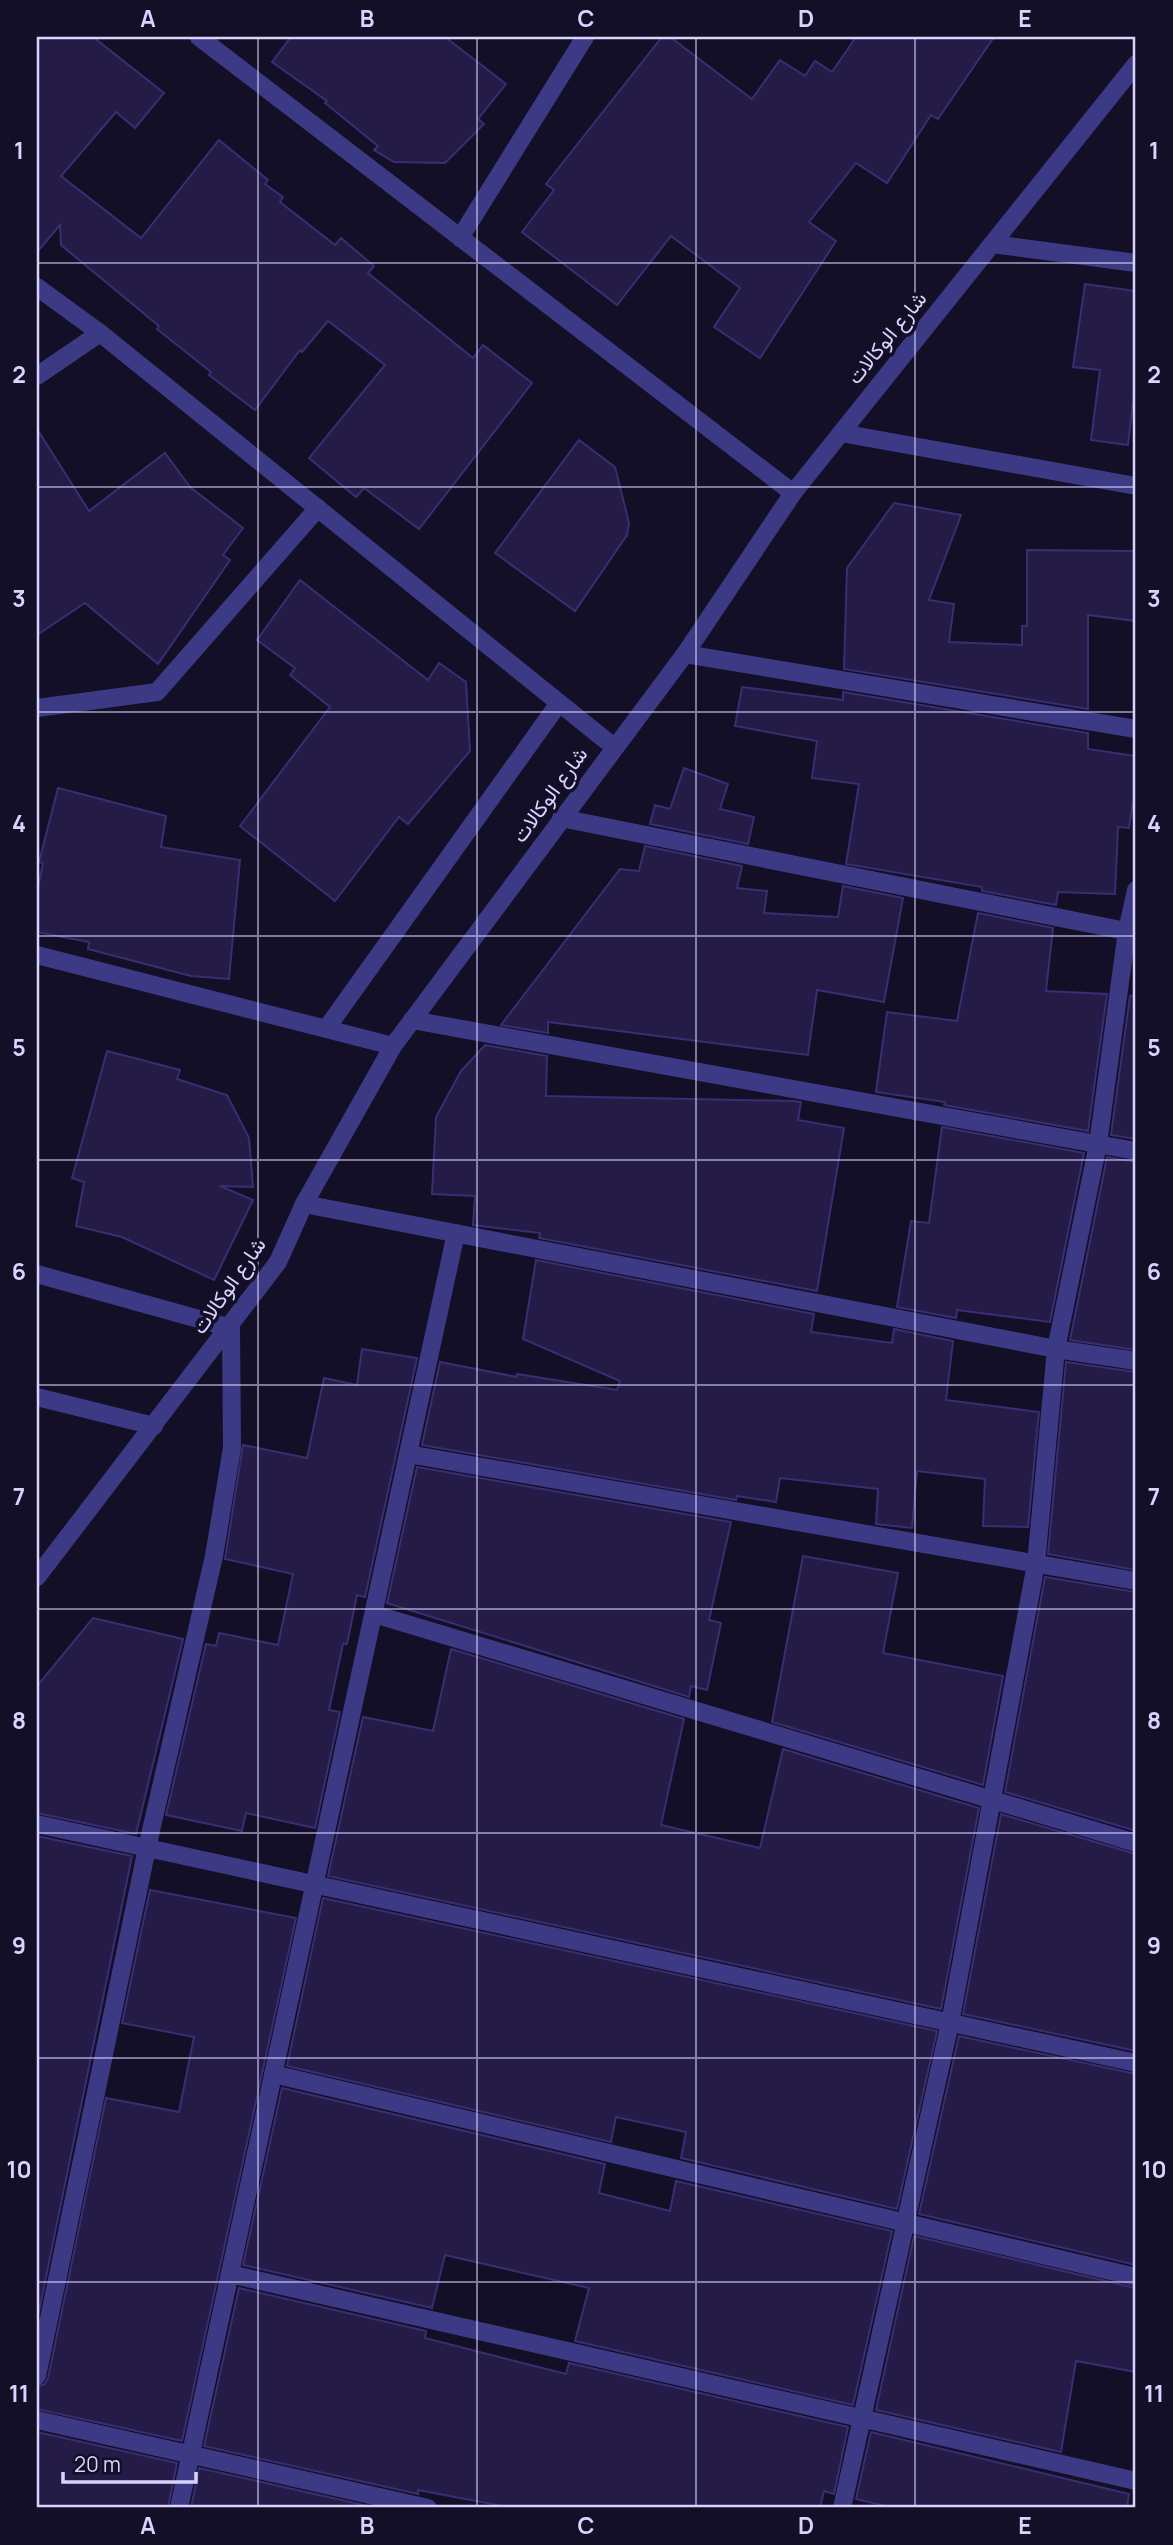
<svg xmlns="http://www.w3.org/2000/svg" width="1173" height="2545" font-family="Manrope,Vazirmatn,sans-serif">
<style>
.building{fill:#241b47;stroke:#3b2d73;stroke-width:2}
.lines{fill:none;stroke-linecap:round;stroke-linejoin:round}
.minor{stroke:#3d3a85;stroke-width:18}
.grid{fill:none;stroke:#d9d4ff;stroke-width:2;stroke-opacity:0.55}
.labels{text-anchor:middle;stroke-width:7;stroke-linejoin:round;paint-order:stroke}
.street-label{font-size:21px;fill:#d9d4ff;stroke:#130f26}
.neatline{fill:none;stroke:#d9d4ff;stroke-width:2.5}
.grid-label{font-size:23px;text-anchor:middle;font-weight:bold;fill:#d9d4ff}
</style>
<rect width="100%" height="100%" fill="#130f26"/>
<g class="building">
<polygon points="37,37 93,37 164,93 135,128 116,112 61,176 141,238 219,140 268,180 265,184 283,197 280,202 335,245 341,238 374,266 368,273 473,358 483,345 532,383 419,529 364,488 356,497 309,458 385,365 328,321 302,352 300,350 255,410 209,375 211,372 157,329 159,326 61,245 60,225 37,252"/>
<polygon points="291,37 445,37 506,84 478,119 484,124 445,163 394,162 374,150 378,146 325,103 327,101 272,62"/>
<polygon points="662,37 670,37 752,99 780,60 805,76 815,61 832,72 856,37 994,37 938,119 931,115 887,183 856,163 809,222 836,241 760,358 714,327 740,288 671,236 617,305 522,232 554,190 546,184"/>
<polygon points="1085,284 1136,291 1136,375 1128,445 1091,440 1100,370 1073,367"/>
<polygon points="37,429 89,511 165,453 190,487 243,528 223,555 230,560 158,664 85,603 37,635"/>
<polygon points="579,440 615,467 629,523 627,535 575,611 495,553"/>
<polygon points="894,503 961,515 929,600 954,604 949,642 1022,645 1022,626 1027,626 1027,550 1136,551 1136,621 1088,615 1088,709 844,669 847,568"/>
<polygon points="300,580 428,680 439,663 466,682 470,751 408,824 399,817 335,901 240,826 330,707 290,675 295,668 257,640"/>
<polygon points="742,687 843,700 843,692 1088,733 1088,749 1136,756 1136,783 1129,828 1118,827 1115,894 1058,892 1056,905 982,891 982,887 846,864 859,784 812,778 817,741 735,726"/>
<polygon points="684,768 728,784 720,809 754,817 748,844 650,824 655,805 670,809"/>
<polygon points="58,788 166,816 161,847 240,860 229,979 191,976 88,949 89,942 37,932 37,893 43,863 39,862"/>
<polygon points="645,846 742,866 737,888 767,891 764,913 838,917 843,886 903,898 884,1002 817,990 808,1055 548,1022 548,1033 501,1025 620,869 639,871"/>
<polygon points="978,913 1053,928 1046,991 1107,994 1088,1131 944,1105 945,1102 876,1092 887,1012 957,1021"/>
<polygon points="1130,996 1136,996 1136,1139 1111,1135"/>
<polygon points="485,1045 547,1056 546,1096 793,1101 801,1102 798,1120 844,1128 817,1291 539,1238 540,1233 473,1225 475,1196 432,1194 436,1117 461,1071"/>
<polygon points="107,1051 180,1070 177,1079 227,1095 249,1138 253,1187 220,1186 253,1200 214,1280 122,1237 76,1226 84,1182 72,1178"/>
<polygon points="942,1127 1084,1153 1050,1322 957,1310 956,1318 897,1307 911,1221 929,1223"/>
<polygon points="1107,1157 1136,1162 1136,1350 1070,1340"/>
<polygon points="536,1260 814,1314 811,1332 892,1343 894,1329 953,1341 946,1400 1039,1412 1028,1527 983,1526 985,1479 917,1471 912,1528 876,1524 878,1489 780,1478 776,1502 737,1496 736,1500 422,1445 440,1362 517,1377 517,1374 617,1390 620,1381 523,1339"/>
<polygon points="362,1349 417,1358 365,1597 357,1595 347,1644 343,1644 329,1710 340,1712 315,1828 246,1813 242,1831 166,1815 206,1644 216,1646 219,1633 278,1645 293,1574 225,1559 243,1445 307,1458 324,1378 357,1385"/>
<polygon points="1066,1362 1136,1372 1136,1570 1048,1554"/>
<polygon points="417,1467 731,1522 709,1620 721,1623 707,1690 691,1686 689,1697 387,1603"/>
<polygon points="803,1556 898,1573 883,1653 1003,1676 983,1785 772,1722"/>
<polygon points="1045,1577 1136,1592 1136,1831 1005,1792"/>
<polygon points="93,1618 183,1639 136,1834 37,1813 37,1686"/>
<polygon points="451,1649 684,1719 661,1825 760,1848 783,1749 979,1808 941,2009 328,1876 363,1717 433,1731"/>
<polygon points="1001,1814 1136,1854 1136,2051 963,2014"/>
<polygon points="37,1836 132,1856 37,2321"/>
<polygon points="150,1890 296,1918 182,2441 37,2409 37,2387 45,2384 48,2378 106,2098 179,2112 194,2037 122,2023"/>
<polygon points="323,1898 937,2031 897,2209 681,2158 686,2132 616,2117 611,2142 287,2066"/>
<polygon points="959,2036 1136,2074 1136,2265 919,2214"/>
<polygon points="282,2088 605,2164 599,2193 670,2211 676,2181 892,2231 853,2405 575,2341 589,2288 445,2255 432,2308 243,2265"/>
<polygon points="914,2236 1136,2288 1136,2372 1076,2361 1061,2452 876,2410"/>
<polygon points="239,2288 426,2331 425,2338 566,2374 569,2363 848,2427 834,2494 824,2491 820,2508 513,2508 418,2490 418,2494 204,2446"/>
<polygon points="37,2432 177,2463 168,2508 37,2508"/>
<polygon points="871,2432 1129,2494 1127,2508 894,2508 856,2499"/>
<polygon points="199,2468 377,2508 191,2508"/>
</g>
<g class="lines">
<g class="minor">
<polyline points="199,37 793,493"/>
<polyline points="460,238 585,37"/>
<polyline points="992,244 1136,263"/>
<polyline points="37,287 100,333 614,747"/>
<polyline points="37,376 100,333"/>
<polyline points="841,433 1136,486"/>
<polyline points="685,654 1136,729"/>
<polyline points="37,708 157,692 318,508"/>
<polyline points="561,818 1136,933"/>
<polyline points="37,955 393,1046"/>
<polyline points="412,1020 1136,1151"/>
<polyline points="326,1029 559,703"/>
<polyline points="304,1204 1056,1349 1136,1361"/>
<polyline points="37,1274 231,1328 232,1448 214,1556 147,1848 37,2376"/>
<polyline points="37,1397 154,1426"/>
<polyline points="408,1454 1136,1581"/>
<polyline points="37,1577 278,1262 304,1204 393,1046 685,654 793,493 1136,64"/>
<polyline points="374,1614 1136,1843"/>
<polyline points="37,1824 1136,2063"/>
<polyline points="273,2074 1136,2277"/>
<polyline points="230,2274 1136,2481"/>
<polyline points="37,2420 428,2508"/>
<polyline points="179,2508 456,1233"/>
<polyline points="842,2508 950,2023 1036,1564 1056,1349 1098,1144 1127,931 1136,890"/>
</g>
</g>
<path class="grid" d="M258 37V2508M477 37V2508M696 37V2508M915 37V2508M37 263H1136M37 487H1136M37 712H1136M37 936H1136M37 1160H1136M37 1385H1136M37 1609H1136M37 1833H1136M37 2058H1136M37 2282H1136"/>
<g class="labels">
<g class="street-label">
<text transform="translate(887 338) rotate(-51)" y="7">شارع الوكالات</text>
<text transform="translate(550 795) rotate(-54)" y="7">شارع الوكالات</text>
<text transform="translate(229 1286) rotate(-55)" y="7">شارع الوكالات</text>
</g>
</g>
<rect width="1173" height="2545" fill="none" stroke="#130f26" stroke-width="77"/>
<path d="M63 2472v10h133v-10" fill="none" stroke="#d9d4ff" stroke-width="3.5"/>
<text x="74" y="2472" font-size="21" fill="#d9d4ff" stroke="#130f26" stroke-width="5" paint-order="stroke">20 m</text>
<rect x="38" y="38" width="1096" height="2468" class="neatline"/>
<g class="grid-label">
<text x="148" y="27">A</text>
<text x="367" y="27">B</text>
<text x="586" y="27">C</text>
<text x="806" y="27">D</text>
<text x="1025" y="27">E</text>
<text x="19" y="159">1</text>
<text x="1154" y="159">1</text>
<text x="19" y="383">2</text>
<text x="1154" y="383">2</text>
<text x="19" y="607">3</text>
<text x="1154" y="607">3</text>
<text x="19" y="832">4</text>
<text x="1154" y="832">4</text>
<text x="19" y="1056">5</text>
<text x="1154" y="1056">5</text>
<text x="19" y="1280">6</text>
<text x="1154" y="1280">6</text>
<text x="19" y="1505">7</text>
<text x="1154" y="1505">7</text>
<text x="19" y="1729">8</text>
<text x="1154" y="1729">8</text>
<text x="19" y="1954">9</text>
<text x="1154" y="1954">9</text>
<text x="19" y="2178">10</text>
<text x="1154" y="2178">10</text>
<text x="19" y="2402">11</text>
<text x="1154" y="2402">11</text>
<text x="148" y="2534">A</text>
<text x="367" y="2534">B</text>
<text x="586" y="2534">C</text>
<text x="806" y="2534">D</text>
<text x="1025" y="2534">E</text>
</g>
</svg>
